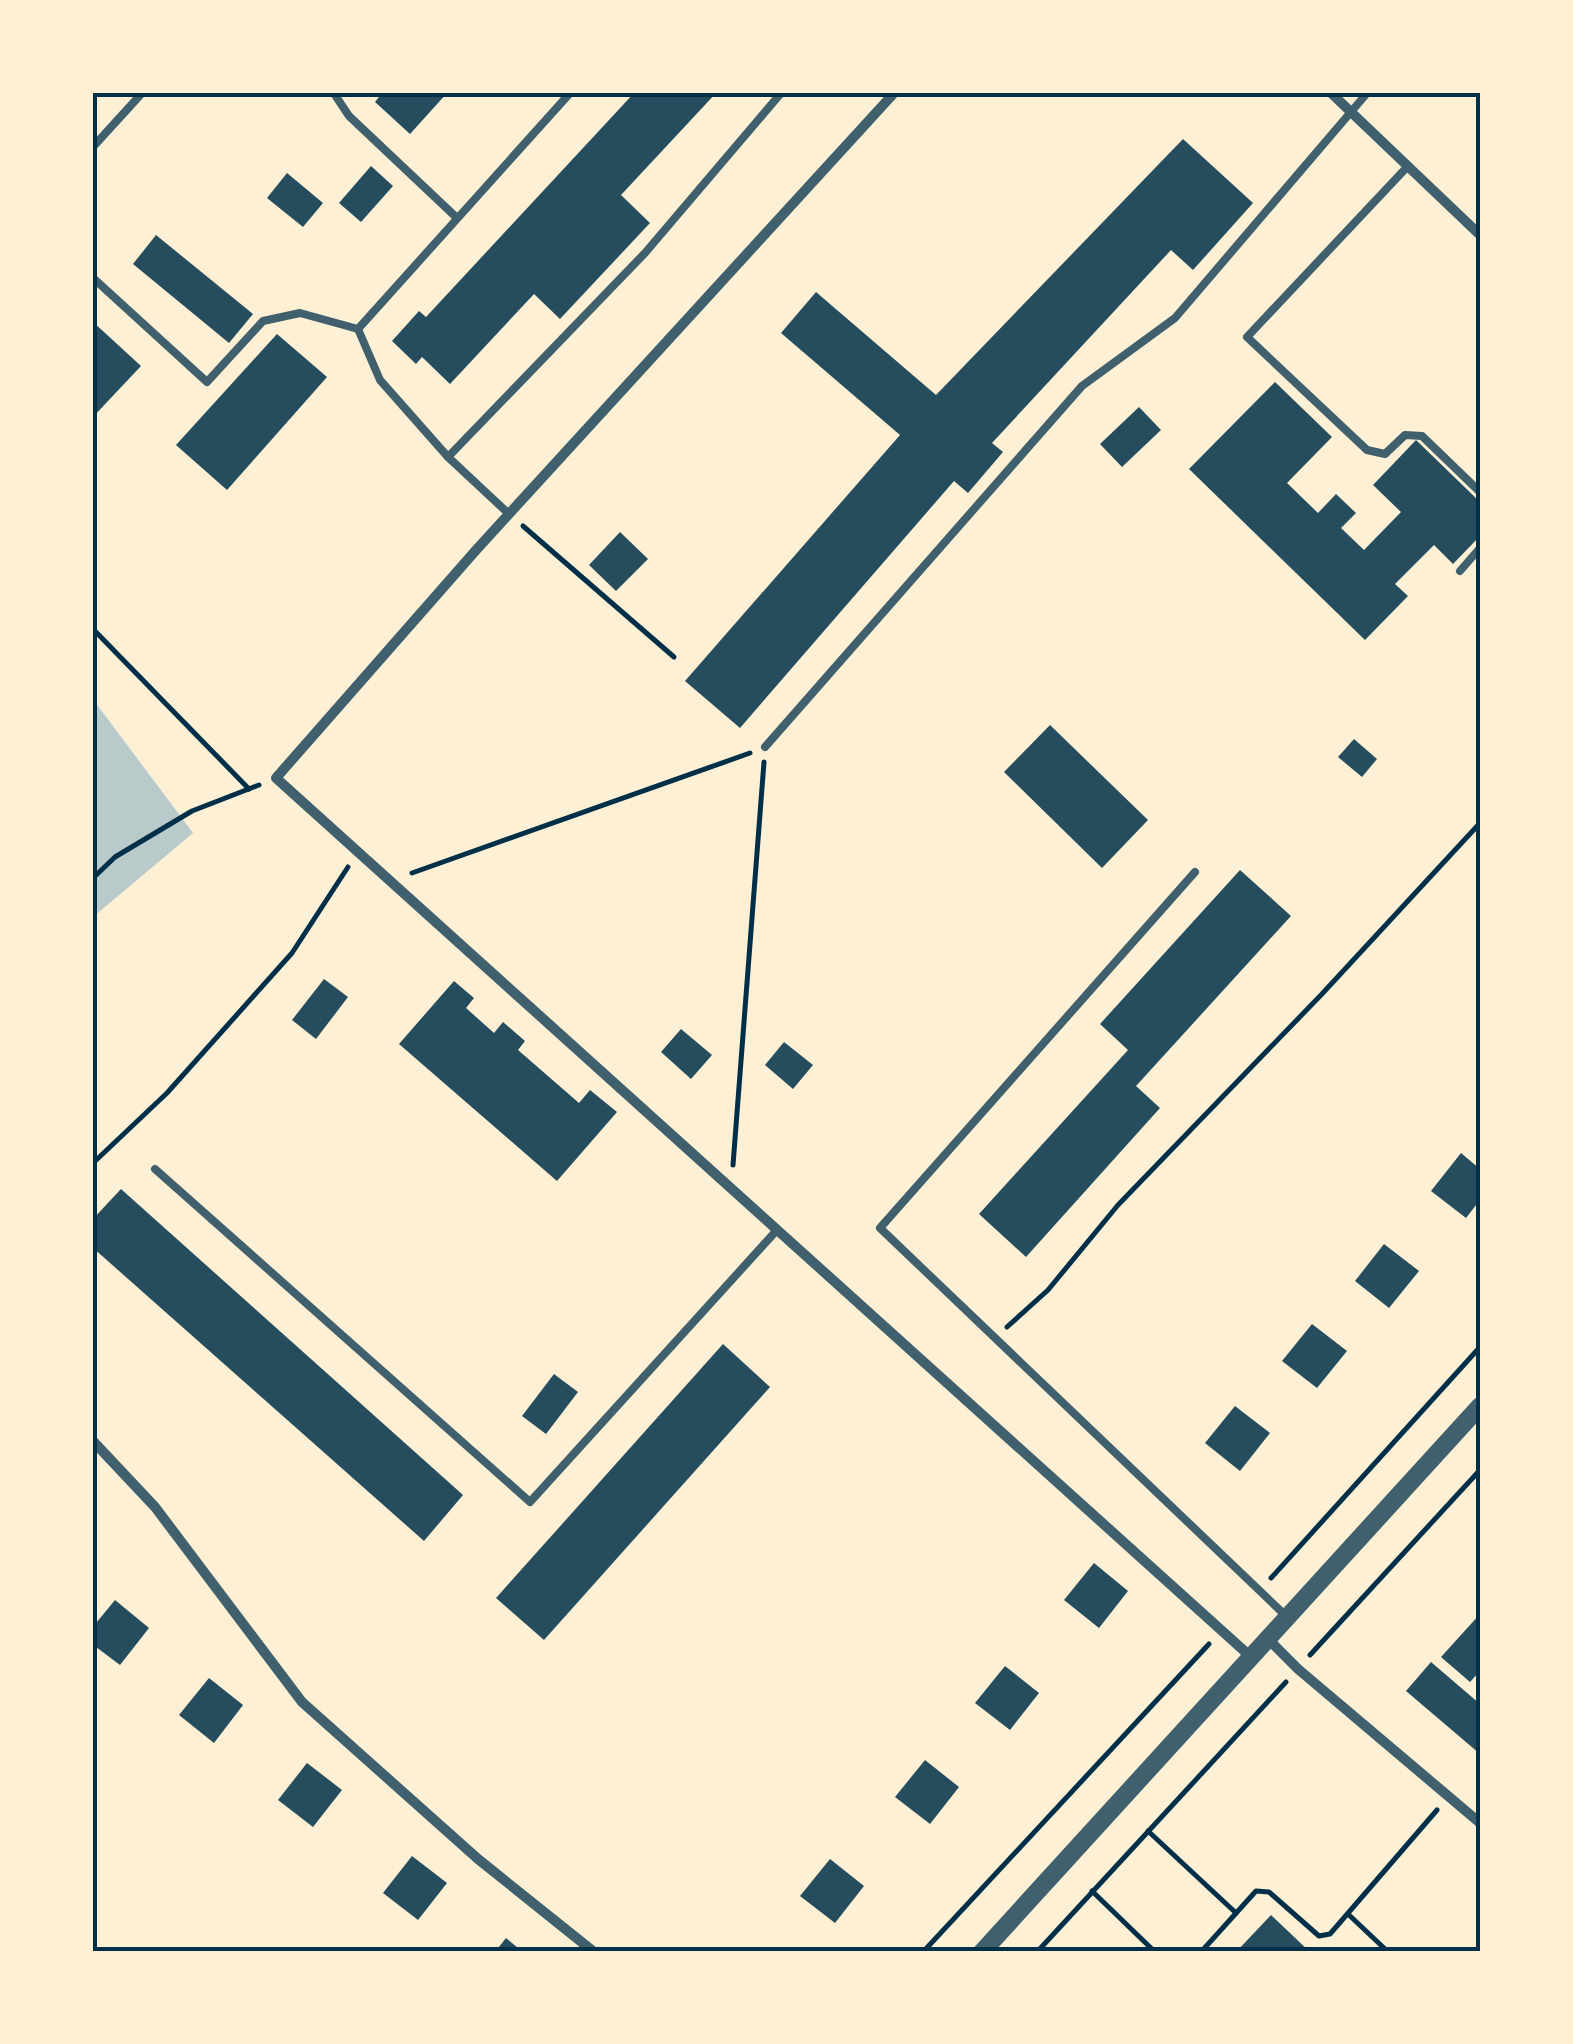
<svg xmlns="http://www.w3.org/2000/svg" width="1573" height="2044" font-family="'Work Sans',sans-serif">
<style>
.green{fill:#b9caca}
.building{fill:#264d5e}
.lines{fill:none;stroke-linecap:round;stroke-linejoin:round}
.path{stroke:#003049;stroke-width:5}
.service{stroke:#3f606c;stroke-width:8}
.minor{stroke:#3f606c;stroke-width:10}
.tertiary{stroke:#3f606c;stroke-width:18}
.neatline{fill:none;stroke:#003049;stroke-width:4}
</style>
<rect width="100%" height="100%" fill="#fdf0d5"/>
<polygon class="green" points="92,698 193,833 93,917 92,917"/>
<g class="building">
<polygon points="383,92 448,92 410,134 375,102"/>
<polygon points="635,92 717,92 621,195 650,223 560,319 534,294 450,384 422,357 416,364 392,341 419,311 426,317"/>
<polygon points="1183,139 1253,203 1193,270 1171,250 992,443 1003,452 968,493 954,481 740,728 685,681 900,435 781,333 816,292 936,395"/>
<polygon points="371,166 393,186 361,222 339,203"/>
<polygon points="287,173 323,203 303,227 267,198"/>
<polygon points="156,235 253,314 229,343 133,264"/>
<polygon points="92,321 141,366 92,418"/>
<polygon points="277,334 327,377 227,490 176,445"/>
<polygon points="1275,382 1332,437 1287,483 1318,513 1336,494 1356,513 1341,528 1364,550 1401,512 1373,485 1416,440 1480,502 1480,536 1453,564 1434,545 1395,584 1408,596 1365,640 1189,469"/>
<polygon points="1139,407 1161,430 1122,467 1100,444"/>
<polygon points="620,532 648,559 616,591 589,565"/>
<polygon points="1050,725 1148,820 1102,868 1004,772"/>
<polygon points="1354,739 1377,759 1362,777 1338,757"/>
<polygon points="1240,870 1291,916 1136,1086 1160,1108 1026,1257 979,1214 1128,1050 1100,1024"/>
<polygon points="324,979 348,997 316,1039 292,1020"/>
<polygon points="454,981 474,998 466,1008 494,1033 503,1022 525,1041 518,1050 579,1103 590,1090 617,1112 557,1181 399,1044"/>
<polygon points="681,1029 712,1055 691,1079 661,1052"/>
<polygon points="784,1042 813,1065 793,1089 765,1065"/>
<polygon points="1461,1153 1480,1169 1480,1200 1466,1218 1431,1191"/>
<polygon points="121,1189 463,1495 424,1541 92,1247 92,1220"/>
<polygon points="1384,1244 1419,1271 1389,1308 1355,1281"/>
<polygon points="1312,1324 1347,1351 1317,1388 1282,1361"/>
<polygon points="723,1344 770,1387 544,1640 496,1598"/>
<polygon points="554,1374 578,1392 546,1434 522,1416"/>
<polygon points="1235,1406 1270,1433 1240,1471 1205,1443"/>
<polygon points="1094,1563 1128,1591 1099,1628 1064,1600"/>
<polygon points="115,1600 149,1628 120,1665 92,1644 92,1628"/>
<polygon points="1480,1614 1480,1671 1470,1682 1441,1657"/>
<polygon points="1431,1662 1480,1704 1480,1754 1406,1691"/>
<polygon points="1005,1666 1039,1693 1010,1730 975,1703"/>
<polygon points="209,1678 243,1705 214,1743 179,1715"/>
<polygon points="925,1760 959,1787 930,1824 895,1797"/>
<polygon points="307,1763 342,1790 313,1827 278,1800"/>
<polygon points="412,1856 447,1883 418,1920 383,1893"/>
<polygon points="830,1859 864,1886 835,1923 800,1896"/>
<polygon points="1271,1915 1310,1952 1236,1952"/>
<polygon points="506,1938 523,1952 495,1952"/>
</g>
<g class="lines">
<g class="path">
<polyline points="523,526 674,657"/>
<polyline points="92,628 249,789"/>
<polyline points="412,873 750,753"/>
<polyline points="92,879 115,857 192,811 259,785"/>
<polyline points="92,1164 167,1093 292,953 348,867"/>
<polyline points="733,1165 764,762"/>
<polyline points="1007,1327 1048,1290 1118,1205 1321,995 1480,823"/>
<polyline points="1271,1578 1480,1347"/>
<polyline points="1310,1655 1480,1470"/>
<polyline points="1148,1831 1236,1913"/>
<polyline points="1092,1891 1155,1952"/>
<polyline points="1348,1914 1385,1949 1384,1952"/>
<polyline points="923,1952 1209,1644"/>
<polyline points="1037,1952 1286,1682"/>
<polyline points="1201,1952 1256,1891 1269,1892 1319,1936 1330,1934 1437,1810"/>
</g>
<g class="service">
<polyline points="333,92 349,116 457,218"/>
<polyline points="571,92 358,329 380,380 448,457 645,253 782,92"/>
<polyline points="92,148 143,92"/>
<polyline points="1408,166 1247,337 1367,450 1385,454 1405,435 1422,436 1480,492"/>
<polyline points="92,277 207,382 263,321 300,313 358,329"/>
<polyline points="448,457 509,514"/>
<polyline points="1460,571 1480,548"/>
<polyline points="765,747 1082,386 1175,318 1368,92"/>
<polyline points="1195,872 880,1228 1285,1615"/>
<polyline points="155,1169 530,1502 777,1230"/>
</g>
<g class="minor">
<polyline points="895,92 476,550 276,778 1251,1657"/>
<polyline points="1330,92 1480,235"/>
<polyline points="92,1440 155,1507 302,1702 478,1859 594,1952"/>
<polyline points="1267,1638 1298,1669 1480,1823"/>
</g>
<polyline class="tertiary" points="982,1952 1480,1406"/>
</g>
<rect width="1573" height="2044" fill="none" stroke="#fdf0d5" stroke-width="190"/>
<rect x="95" y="95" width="1383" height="1854" class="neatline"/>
</svg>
